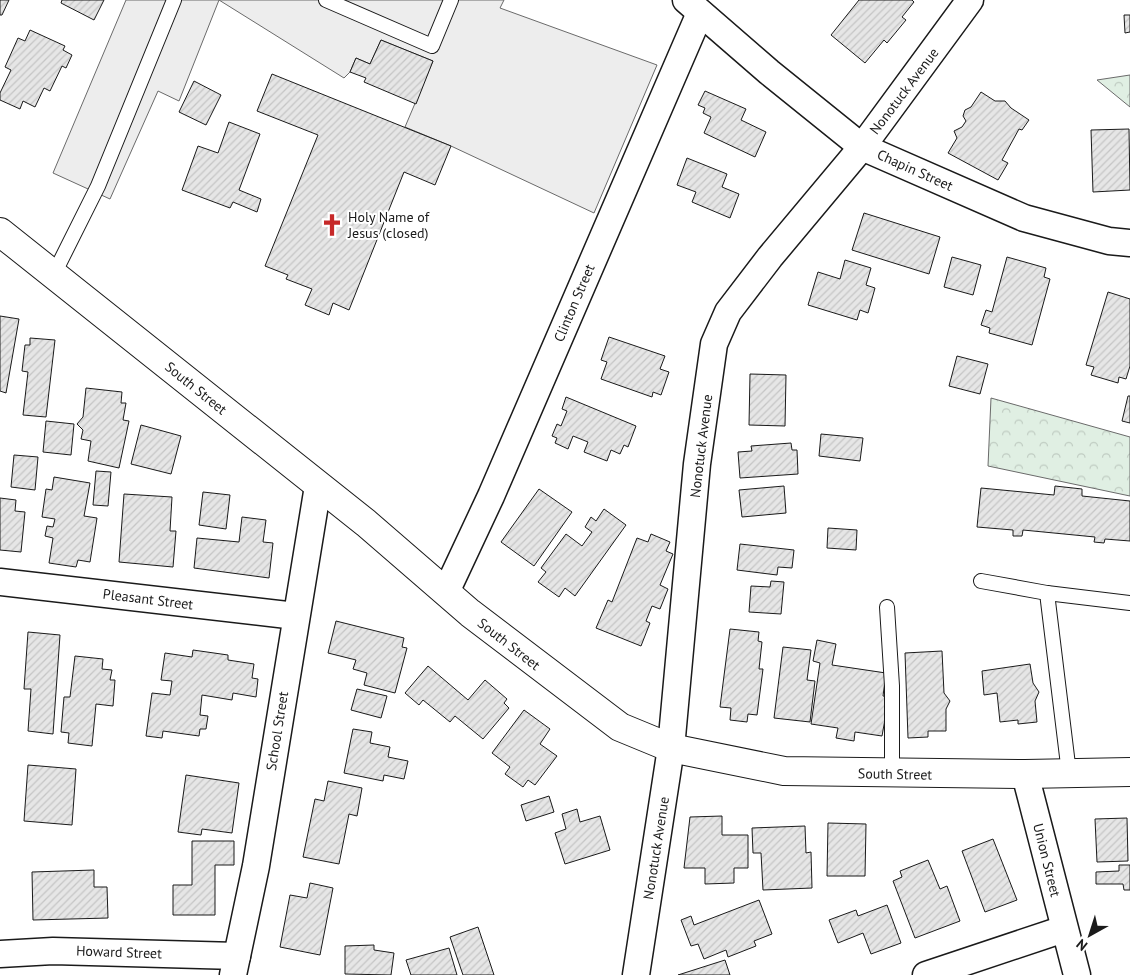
<svg xmlns="http://www.w3.org/2000/svg" width="1130" height="975" font-family="'PT Sans',sans-serif">
<style>
.forest{fill:url(#forest-crowns);stroke:#6a6a6a}
.parking{fill:#ededed;stroke:#6a6a6a}
.building{fill:url(#building-hatch);stroke:#1a1a1a}
.lines{fill:none;stroke-linecap:round;stroke-linejoin:round}
.service-casing{stroke:#1a1a1a;stroke-width:16}
.minor-casing{stroke:#1a1a1a;stroke-width:29}
.tertiary-casing{stroke:#1a1a1a;stroke-width:30}
.service{stroke:#fff;stroke-width:14}
.minor{stroke:#fff;stroke-width:26}
.tertiary{stroke:#fff;stroke-width:28}
.labels{text-anchor:middle;stroke-width:4;stroke-linejoin:round;paint-order:stroke}
.street-label{font-size:14px;fill:#1a1a1a;stroke:#fff}
.poi-label{font-size:14px;fill:#1a1a1a;stroke:#fff;text-anchor:start}
</style>
<defs>
<pattern id="forest-crowns" width="20" height="18" patternUnits="userSpaceOnUse" patternTransform="scale(1.25)"><rect width="20" height="18" fill="#e0efe3"/><path d="M2 6a3 3 0 1 1 6 0M12 15a3 3 0 1 1 6 0" fill="none" stroke="#c0ccc2"/></pattern>
<pattern id="building-hatch" width="6" height="6" patternUnits="userSpaceOnUse" patternTransform="scale(1.25)"><rect width="6" height="6" fill="#e6e6e6"/><path d="M-1 1l2-2M0 6l6-6M5 7l2-2" fill="none" stroke="#c5c5c5"/></pattern>
</defs>
<rect width="100%" height="100%" fill="#fff"/>
<g class="forest">
<polygon points="1130,75 1130,107 1097,80"/>
<polygon points="991,398 1130,437 1130,496 988,466"/>
</g>
<g class="parking">
<polygon points="126,0 219,0 179,101 158,91 110,199 53,173"/>
<polygon points="219,0 504,0 500,8 657,65 594,213 451,146 405,127 433,61 381,40 370,64 356,58 350,72 344,78"/>
</g>
<g class="building">
<polygon points="0,0 9,0 2,15 0,15"/>
<polygon points="62,0 104,0 94,20 61,3"/>
<polygon points="859,0 912,0 914,2 902,17 906,20 887,43 884,40 865,63 831,35"/>
<polygon points="1124,15 1130,15 1130,32 1125,33"/>
<polygon points="30,30 65,46 63,50 72,55 66,68 62,66 50,91 44,88 35,107 23,101 20,109 0,100 0,93 11,70 5,67 18,38 25,41"/>
<polygon points="381,40 433,61 416,104 364,82 366,78 350,72 356,58 370,64"/>
<polygon points="272,74 451,146 435,185 404,172 349,310 333,303 329,315 305,305 312,289 286,279 288,275 265,266 318,135 257,111"/>
<polygon points="194,81 221,95 206,125 179,112"/>
<polygon points="705,91 746,109 741,120 766,132 755,157 704,133 711,117 703,113 705,108 698,105"/>
<polygon points="981,92 995,101 1005,101 1011,108 1029,120 1022,130 1019,129 1002,160 1008,163 998,180 948,153 957,138 954,131 962,127 966,121 963,116 965,110 971,107"/>
<polygon points="229,122 260,134 239,190 261,199 257,212 233,202 230,208 182,190 198,146 218,153"/>
<polygon points="1129,129 1130,190 1093,192 1091,130"/>
<polygon points="687,158 727,174 722,187 739,194 730,218 692,202 696,192 677,185"/>
<polygon points="864,213 940,237 929,274 852,250"/>
<polygon points="952,257 981,265 973,295 944,287"/>
<polygon points="1007,257 1046,268 1044,277 1050,279 1032,345 989,333 990,328 981,325 986,310 992,312"/>
<polygon points="845,260 871,268 866,285 875,288 868,313 860,310 857,320 808,305 818,272 840,279"/>
<polygon points="1108,292 1130,299 1130,366 1126,379 1119,377 1118,383 1091,375 1094,367 1086,365"/>
<polygon points="0,316 19,319 6,393 0,391"/>
<polygon points="609,337 665,356 660,369 669,372 661,395 653,392 652,397 601,379 607,362 601,360"/>
<polygon points="30,338 55,340 46,417 23,415 28,372 22,371 25,345 30,345"/>
<polygon points="957,356 988,364 980,394 949,386"/>
<polygon points="750,374 786,375 785,426 749,425"/>
<polygon points="86,388 122,392 121,403 126,403 123,420 129,421 119,468 88,461 91,441 81,439 83,430 77,424 83,417"/>
<polygon points="1128,396 1130,396 1130,423 1122,421"/>
<polygon points="566,397 636,426 628,447 624,445 620,454 611,450 607,461 584,452 588,442 573,436 568,449 555,443 557,438 552,436 557,424 561,426 567,411 562,409"/>
<polygon points="46,421 74,424 71,455 43,452"/>
<polygon points="141,425 181,436 171,474 131,464"/>
<polygon points="821,434 863,438 860,461 819,456"/>
<polygon points="791,443 792,450 797,450 798,474 740,478 738,452 752,451 751,446"/>
<polygon points="14,455 38,457 35,490 11,487"/>
<polygon points="96,471 111,472 108,506 93,505"/>
<polygon points="54,477 90,483 84,516 97,518 90,562 78,560 76,567 49,563 53,538 45,536 47,526 53,527 55,519 42,517 46,489 52,490"/>
<polygon points="784,486 786,513 742,517 739,490"/>
<polygon points="1055,486 1082,489 1082,496 1130,501 1130,541 1105,539 1104,543 1094,542 1095,537 1023,530 1022,536 1013,536 1013,530 977,527 981,488 1054,495"/>
<polygon points="539,489 572,512 534,566 501,542"/>
<polygon points="203,492 230,495 226,529 199,525"/>
<polygon points="124,494 172,497 170,531 176,531 173,567 119,562"/>
<polygon points="0,498 16,500 15,511 25,512 21,552 0,550"/>
<polygon points="604,509 626,525 575,596 565,588 559,597 538,582 546,572 541,568 566,534 582,546 592,532 585,527 591,517 596,521"/>
<polygon points="242,517 266,520 263,542 273,543 269,578 194,568 197,538 239,542"/>
<polygon points="828,528 857,530 856,550 827,548"/>
<polygon points="651,534 670,542 666,551 673,554 660,585 668,589 660,609 652,606 646,621 650,623 641,646 596,628 608,600 612,602 637,538 648,542"/>
<polygon points="740,544 794,550 792,568 778,567 777,575 737,570"/>
<polygon points="771,581 784,582 781,614 749,612 751,586 770,587"/>
<polygon points="336,621 404,638 402,647 407,648 395,693 364,685 367,673 353,669 356,660 328,653"/>
<polygon points="730,629 759,632 758,641 762,642 759,669 763,669 757,715 748,714 747,722 730,720 731,708 720,707"/>
<polygon points="28,632 60,635 53,734 28,731 31,689 24,689"/>
<polygon points="817,640 836,644 832,665 886,673 883,696 889,697 882,736 855,732 854,741 836,738 838,728 811,724 820,663 813,661"/>
<polygon points="783,647 811,650 807,680 815,681 810,722 774,718"/>
<polygon points="193,650 228,655 228,660 254,664 252,678 258,679 256,697 233,693 232,700 202,695 200,715 208,716 206,729 200,729 199,736 163,731 162,738 146,736 152,693 170,695 172,681 161,680 165,653 192,657"/>
<polygon points="942,651 944,693 950,701 946,709 946,731 928,731 928,737 908,738 905,653"/>
<polygon points="75,656 103,659 102,669 112,670 110,680 115,680 113,706 96,704 92,746 68,743 69,733 61,732 64,697 70,697"/>
<polygon points="1030,664 1033,683 1039,692 1035,701 1037,722 1018,724 1018,720 1000,722 997,693 984,695 982,671"/>
<polygon points="428,666 468,700 485,680 507,699 504,703 509,708 483,739 455,716 450,722 423,700 419,705 405,693"/>
<polygon points="357,689 387,696 381,718 351,710"/>
<polygon points="524,710 550,729 540,744 557,756 535,785 528,780 523,787 505,774 510,767 492,753"/>
<polygon points="353,729 372,732 370,743 390,747 388,757 408,761 404,779 384,775 383,781 344,773"/>
<polygon points="28,765 76,769 72,825 24,821"/>
<polygon points="186,775 239,783 232,833 202,829 201,835 178,832"/>
<polygon points="328,781 362,788 357,816 349,814 339,864 303,857 315,799 324,801"/>
<polygon points="549,796 554,812 526,821 521,805"/>
<polygon points="577,809 580,822 600,816 610,850 565,864 555,833 566,829 562,814"/>
<polygon points="722,816 722,835 748,835 748,868 734,868 734,883 705,884 705,868 684,868 690,817"/>
<polygon points="1127,818 1128,861 1097,862 1095,819"/>
<polygon points="828,823 866,824 865,876 827,876"/>
<polygon points="805,826 806,853 811,852 812,888 763,890 761,853 753,853 752,828"/>
<polygon points="993,839 1017,900 985,912 962,851"/>
<polygon points="192,841 234,841 234,865 215,865 215,915 173,915 173,885 192,885"/>
<polygon points="928,860 940,889 947,886 960,921 915,938 893,881 902,877 900,871"/>
<polygon points="1119,865 1130,865 1130,890 1124,890 1123,884 1096,884 1096,872 1119,871"/>
<polygon points="94,870 94,887 107,887 108,918 33,920 32,872"/>
<polygon points="310,883 333,888 320,955 280,947 290,895 307,898"/>
<polygon points="759,900 772,934 754,941 756,946 728,957 726,950 704,959 698,944 691,946 681,920 691,916 694,925"/>
<polygon points="887,905 901,943 871,954 863,933 838,943 829,920 856,910 858,916"/>
<polygon points="478,927 494,975 463,975 450,937"/>
<polygon points="374,945 374,950 394,953 391,975 345,974 345,946"/>
<polygon points="449,948 457,975 411,975 406,960"/>
<polygon points="725,960 730,975 678,975"/>
</g>
<g class="lines">
<defs>
<g id="service">
<polyline points="326,0 432,46 451,0"/>
<polyline points="54,274 98,186 174,0"/>
<polyline points="981,581 1047,593 1069,773"/>
<polyline points="1047,593 1130,603"/>
<polyline points="887,607 892,686 892,774"/>
</g>
<g id="minor">
<polyline points="686,0 769,72 862,147 1024,218 1109,241 1130,243"/>
<polyline points="0,582 296,616"/>
<polyline points="446,592 491,496 700,13"/>
<polyline points="1025,774 1077,975"/>
<polyline points="0,954 53,951 237,956"/>
<polyline points="233,975 256,866 318,486"/>
<polyline points="636,975 671,748 697,464 714,344 728,312 770,257 862,147 970,0"/>
<polyline points="926,975 1064,929"/>
</g>
<polyline id="tertiary" points="0,232 366,523 470,613 620,727 671,748 784,771 1025,774 1130,772"/>
</defs>
<use href="#service" class="service-casing"/>
<use href="#minor" class="minor-casing"/>
<use href="#tertiary" class="tertiary-casing"/>
<use href="#service" class="service"/>
<use href="#minor" class="minor"/>
<use href="#tertiary" class="tertiary"/>
</g>
<defs>
<symbol id="church-bare" viewBox="-9 -9 18 18"><path d="M-1.2-6h2.4v3.5h3.3v2.4h-3.3V6h-2.4V-.1h-3.3v-2.4h3.3Z" fill="#c62828" stroke="#fff" stroke-width="2.5" paint-order="stroke"/></symbol>
</defs>
<g fill-rule="evenodd">
<use href="#church-bare" x="316" y="209" width="32" height="32"/>
</g>
<g class="labels">
<g class="street-label">
<text transform="translate(904 91) rotate(-53)" y="5">Nonotuck Avenue</text>
<text transform="translate(915 170) rotate(24)" y="5">Chapin Street</text>
<text transform="translate(574 303) rotate(-67)" y="5">Clinton Street</text>
<text transform="translate(196 388) rotate(39)" y="5">South Street</text>
<text transform="translate(701 446) rotate(-83)" y="5">Nonotuck Avenue</text>
<text transform="translate(148 599) rotate(7)" y="5">Pleasant Street</text>
<text transform="translate(509 644) rotate(38)" y="5">South Street</text>
<text transform="translate(277 731) rotate(-81)" y="5">School Street</text>
<text transform="translate(895 774) rotate(1)" y="5">South Street</text>
<text transform="translate(656 848) rotate(-81)" y="5">Nonotuck Avenue</text>
<text transform="translate(1047 860) rotate(76)" y="5">Union Street</text>
<text transform="translate(119 952) rotate(2)" y="5">Howard Street</text>
</g>
<g class="poi-label">
<text x="348" y="222">Holy Name of<tspan x="348" dy="16">Jesus (closed)</tspan></text>
</g>
</g>
<g transform="translate(1090 935) rotate(219)" stroke="#ffffff" stroke-width="4" paint-order="stroke">
<path d="M0-4L9 19L0 12L-9 19Z" fill="#1a1a1a"/>
<text y="-8" font-size="14" font-weight="bold" text-anchor="middle" fill="#1a1a1a">N</text>
</g>
</svg>
